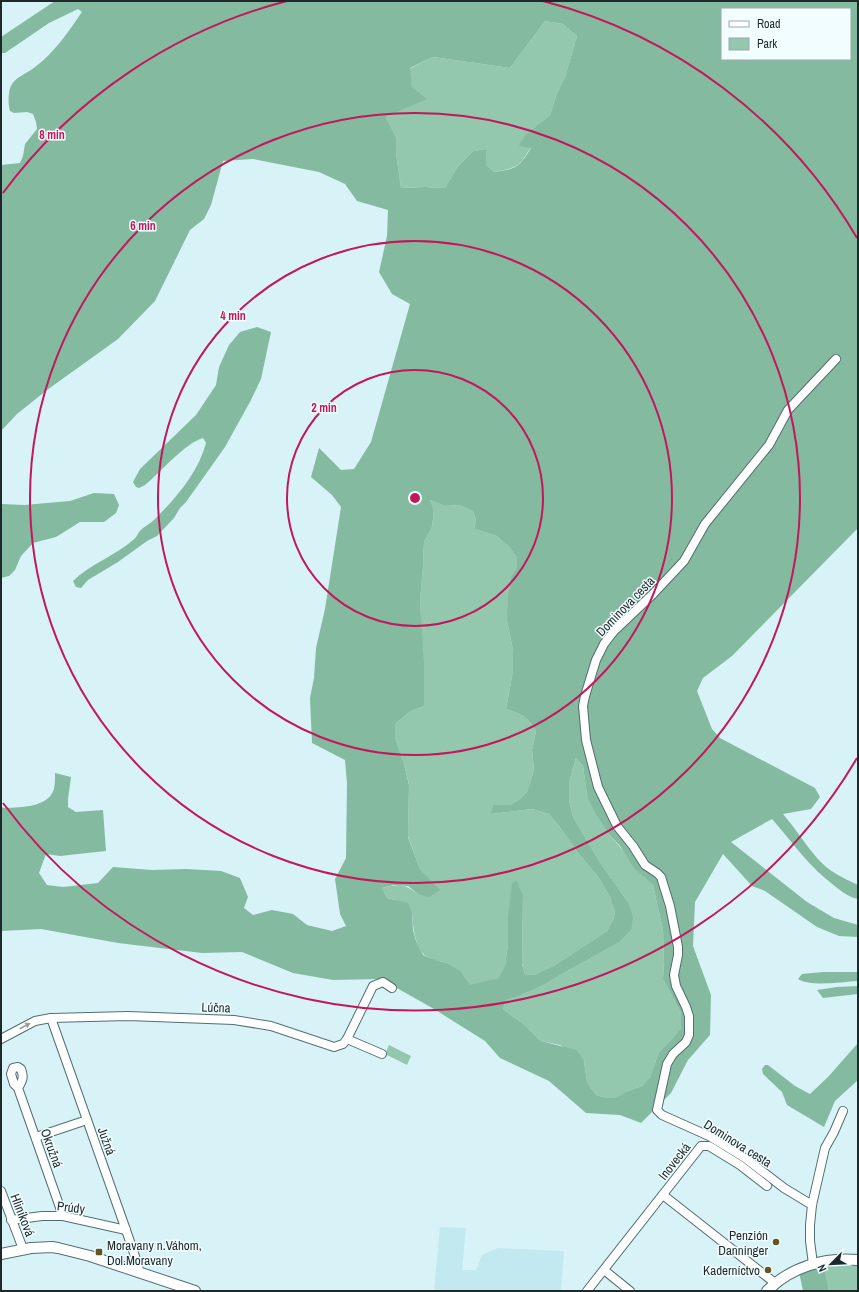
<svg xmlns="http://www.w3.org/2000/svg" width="859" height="1292" font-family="'Archivo Narrow',sans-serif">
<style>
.built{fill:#c3e9f0}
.green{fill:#93c7ae}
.forest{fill:#84baa0;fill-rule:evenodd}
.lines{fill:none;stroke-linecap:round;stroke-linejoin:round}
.minor-casing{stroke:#546d71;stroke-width:10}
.major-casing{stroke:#546d71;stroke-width:12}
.minor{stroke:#fff;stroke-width:8}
.major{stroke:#fff;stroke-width:10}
.oneway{fill:#9a9e9f}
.ring{fill:none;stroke:#c2185b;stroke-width:2}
.poi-dot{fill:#625623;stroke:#f2fdff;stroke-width:1.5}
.labels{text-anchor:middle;stroke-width:3;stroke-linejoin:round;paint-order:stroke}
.street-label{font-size:13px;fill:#1e282a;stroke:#f2fdff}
.poi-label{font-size:13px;fill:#1e282a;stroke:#f2fdff;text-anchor:end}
.centre{fill:#c2185b;stroke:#f2fdff;stroke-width:2}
.ring-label{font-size:12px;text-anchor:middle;font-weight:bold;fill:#c2185b;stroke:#f2fdff;stroke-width:3;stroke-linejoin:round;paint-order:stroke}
</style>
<rect width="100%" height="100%" fill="#d7f3f8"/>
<polygon class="built" points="440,1227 466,1228 462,1270 476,1270 482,1255 498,1248 564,1251 561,1291 434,1291"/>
<g class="green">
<path d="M545 21 563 24 577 36 565 77 557 93 550 115 526 134 531 147C518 168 518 167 494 172L486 164V149L473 151 458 166 445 188 425 187 401 188 396 153V137L386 117 426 99 412 87 409 69 433 57 510 68Z"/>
<path d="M430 500 445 506 459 505 473 511 476 520 474 529 497 536 510 548 517 558V566L511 577 507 621 513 650V671L506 709C522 714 527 716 536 731L532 750 534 770 527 792 519 800 509 805H493L492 814 532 809 549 814 559 826 579 854 599 878 610 897 615 913 613 920 607 931 555 965 534 975 525 974 522 964 523 896 508 917V944L505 965 498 978 469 986C462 979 455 970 447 964 442 960 434 961 429 958 415 952 413 926 412 913L396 900 387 898 382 888C398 884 404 883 418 894L439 890 420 869 408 836 409 784 404 764 395 737V724L409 712 424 706 420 601 423 566 424 542 432 527 434 510Z"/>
<polygon points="576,758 583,766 587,795 609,834 647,879 653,885 663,930 664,962 663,979 681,1013 681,1028 672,1039 659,1052 650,1077 642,1086 628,1091 616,1099 607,1098 596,1095 587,1082 584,1060 560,1045 541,1041 527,1027 503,1009 506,1000 517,997 542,986 562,974 620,942 631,930 628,902 601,864 573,817 569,800 569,783"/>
<polygon points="389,1045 411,1056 407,1065 385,1054"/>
<polygon points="842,1264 858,1266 858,1291 829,1291 824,1267"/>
</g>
<g class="forest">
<path d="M55 1H858V528L732 656 703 678 697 691 712 729 720 738 815 788 820 797 811 809 783 814C795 828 805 844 817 858 828 871 843 878 858 885V899C849 897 844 893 836 887 810 868 793 843 772 819L731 842 807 902 834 918 858 925V937L839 936 817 927 765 891 752 886 723 854 695 902 693 946 711 995 710 1035 688 1060 671 1093 641 1123 620 1115 586 1113 549 1081 500 1058 485 1041 434 1009 381 979 333 980 293 973 242 952 202 953 118 943 41 929 1 931V807L5 808C21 807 48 808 54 789 55 784 55 778 55 773L71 777 68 799V807L76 812 103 810 106 851 60 856 46 854 39 873 47 885 63 887 98 883 113 867 152 870 186 869 221 871 240 878 248 897 244 908 253 915 272 910 293 914 307 925 332 931 346 926 340 914 335 879 346 858 347 783 345 760 312 743 310 698 314 678 316 648 325 609 341 507 332 495 311 477 319 448 341 470 354 469 371 442 410 304 392 294 379 272 387 236 388 210 357 201 345 184 319 172 253 159 223 161 211 205 204 219 190 230 155 301 118 339 47 390 17 414 1 431V165L20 163 23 156 25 144 37 129 36 122 33 114 27 112 14 113 10 111C8 106 8 91 11 86 15 77 28 73 35 67 55 52 68 32 82 12L78 9 49 23 5 53H1V37ZM722 9H850V59H722ZM545 21 563 24 577 36 565 77 557 93 550 115 526 134 519 146 531 148C519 167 517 169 494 172L486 164V149L473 151 458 166 445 188 425 187 401 188 396 153V137L386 117 427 99 412 87 410 68 433 57 510 68ZM430 500 445 506 459 505 473 511 476 520 474 529 497 536 510 548 517 558V566L511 577 508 598 507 621 513 650V671L506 709C522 714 527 716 536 731L532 750 534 770 527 792 519 800 509 805H493L491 814 532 809 549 814 559 826 579 854 599 878 610 897 615 913 613 920 607 931 555 965 534 975 525 974 522 964 523 896 517 881 512 883 508 917V944L505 965 498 978 470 985 460 971 446 963 429 958 423 955 416 941 413 930 412 913 408 903 387 898 382 888 394 885 408 886 418 894 429 897 440 890 420 869 408 837 409 785 404 764 395 737V724L409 712 424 706V665L420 601 423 566 424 542 432 527 434 510ZM576 758 583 766 587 795 593 809 609 834 620 846 634 868 653 885 663 930 664 962 663 979 681 1013V1028L672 1039 659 1052 650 1077 642 1086 628 1091 616 1098H607L596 1095 587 1082 584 1060 576 1050 541 1041 527 1027 503 1009 506 1000 517 997 542 986 562 974 620 942 631 930 633 917 628 902 601 864 573 817 569 800V783Z"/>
<path d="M257 327 271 332 261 379 251 400 225 447 186 502 180 508 174 518 157 536 147 541 118 562 88 580 81 588 76 587 73 581C90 564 115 556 133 540 136 538 137 535 139 532 143 527 150 524 155 519 176 498 198 473 206 443L203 438C185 443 161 472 145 485L139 488 136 487 133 482 140 469 196 415 216 385 219 367 229 345 240 332Z"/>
<polygon points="94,493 114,494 119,505 116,513 104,522 80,522 56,537 33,543 21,556 15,570 9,576 1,578 1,504 24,505 70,501"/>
<path d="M858 972V981C842 982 811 987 798 979L802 974 823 972Z"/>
<polygon points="858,986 858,994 823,998 817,990 837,987"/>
<polygon points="858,1043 858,1080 835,1101 824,1127 787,1105 782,1092 763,1074 762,1069 765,1065 768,1065 795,1086 810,1094 828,1077"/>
<polygon points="824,1266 829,1291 803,1291 799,1272"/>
</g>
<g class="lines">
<defs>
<g id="minor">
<polyline points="51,1018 126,1230 138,1265 139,1272"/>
<polyline points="1,1039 35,1021 51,1018 128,1016 234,1020 271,1026 334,1047 343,1044 347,1039 373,986 383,982 392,988"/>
<polyline points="347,1039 382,1054"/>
<path d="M18 1088 14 1084 11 1074 13 1068 18 1067 21 1069C24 1077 23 1080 18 1088L63 1216"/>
<polyline points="36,1137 87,1120"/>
<polyline points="1,1191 23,1249"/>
<polyline points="663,1195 775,1283"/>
<polyline points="812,1205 784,1188 745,1158 709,1136 662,1115 657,1110 667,1064 673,1054 686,1042 689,1035 689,1016 686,1007 676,986 674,975 678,955 678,947 670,906 661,877 657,873 645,865 633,846 617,826 598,787 586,740 583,706 585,696 596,660 604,644 614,631 653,594 684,561 705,524 769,445 788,410 836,359"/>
<polyline points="11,1220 42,1216 63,1216 126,1230"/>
<polyline points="813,1264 810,1241 810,1225 812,1205 825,1148 834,1132 843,1111"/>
<polyline points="604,1270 630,1291"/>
<polyline points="587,1291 701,1146 709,1146 740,1165 767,1186"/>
</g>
<g id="major">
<polyline points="1,1254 31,1248 52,1247 58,1248 90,1256 195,1291"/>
<path d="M767 1291C791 1267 824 1257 858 1260"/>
</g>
</defs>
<use href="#minor" class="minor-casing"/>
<use href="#major" class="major-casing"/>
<use href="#minor" class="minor"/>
<use href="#major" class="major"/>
</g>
<defs><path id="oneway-solid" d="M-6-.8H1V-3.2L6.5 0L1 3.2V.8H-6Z"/></defs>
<use class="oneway" href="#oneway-solid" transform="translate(25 1026) rotate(-28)"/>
<g class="ring">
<circle cx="415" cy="498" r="128"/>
<circle cx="415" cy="498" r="257"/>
<circle cx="415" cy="498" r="385"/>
<path d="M857 758A513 513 0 0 1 3 803M3 193A513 513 0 0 1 287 1M543 1A513 513 0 0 1 857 238"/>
</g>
<g class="poi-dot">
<circle cx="776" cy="1242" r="4"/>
<rect x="95" y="1248" width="8" height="8" rx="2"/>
<circle cx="768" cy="1270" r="4"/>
</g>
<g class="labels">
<g class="street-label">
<text transform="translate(625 606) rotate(-46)" y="5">Dominova cesta</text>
<text transform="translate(216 1007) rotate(2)" y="5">Lúčna</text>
<text transform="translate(107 1141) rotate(70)" y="5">Južná</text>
<text transform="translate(738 1143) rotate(32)" y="5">Dominova cesta</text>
<text transform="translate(52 1148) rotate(70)" y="5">Okružná</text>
<text transform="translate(674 1161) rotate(-52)" y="5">Inovecká</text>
<text transform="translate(71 1207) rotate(7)" y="5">Prúdy</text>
<text transform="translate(23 1215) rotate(69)" y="5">Hliníková</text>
</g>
<g class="poi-label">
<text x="768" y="1240">Penzión<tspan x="768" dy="15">Danninger</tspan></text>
<text x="107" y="1250" text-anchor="start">Moravany n.Váhom,<tspan x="107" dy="15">Dol.Moravany</tspan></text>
<text x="760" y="1275">Kaderníctvo</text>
</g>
</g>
<circle cx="415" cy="498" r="6" class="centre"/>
<g class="ring-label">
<text x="52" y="139">8 min</text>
<text x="143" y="230">6 min</text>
<text x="233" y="320">4 min</text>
<text x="324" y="412">2 min</text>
</g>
<rect width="859" height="1292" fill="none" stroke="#1e282a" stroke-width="4"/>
<rect x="721" y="8" width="130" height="52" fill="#f2fdff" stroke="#9da8aa"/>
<rect x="729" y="21" width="20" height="6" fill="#ffffff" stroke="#9da8aa"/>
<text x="757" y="28" font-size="12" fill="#1e282a">Road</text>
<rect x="729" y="38" width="20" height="12" fill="#93c7ae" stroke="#9da8aa"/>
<text x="757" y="48" font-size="12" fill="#1e282a">Park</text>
<g transform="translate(831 1264) rotate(246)" stroke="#f2fdff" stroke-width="3" paint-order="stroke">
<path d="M0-3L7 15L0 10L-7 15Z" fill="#1e282a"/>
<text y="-6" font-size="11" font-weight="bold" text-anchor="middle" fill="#1e282a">N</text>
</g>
</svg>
